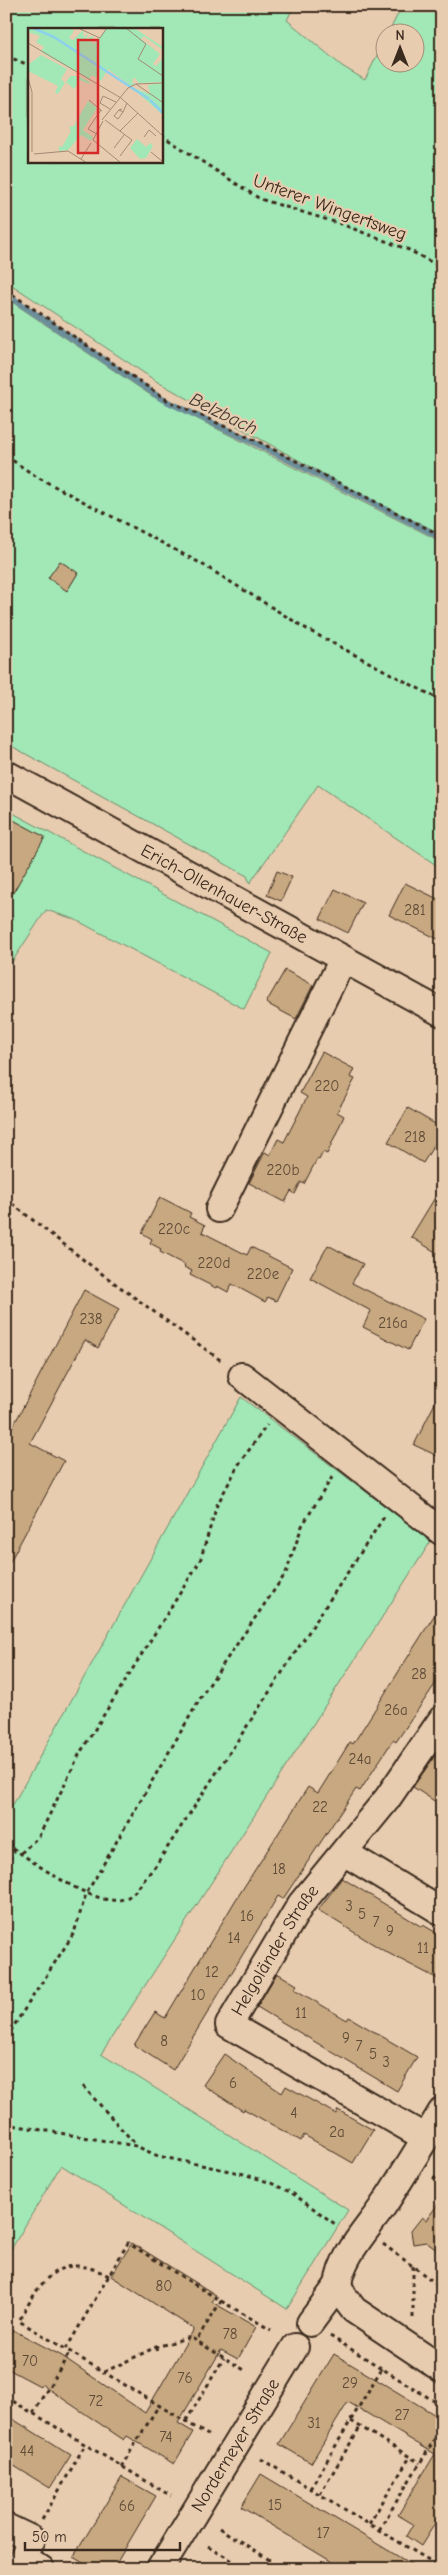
<svg xmlns="http://www.w3.org/2000/svg" width="448" height="2575" font-family="'Comic Neue',sans-serif">
<style>
.green{fill:#a1e8b6;stroke:#6e896a;fill-rule:evenodd}
.lines{fill:none;stroke-linecap:round;stroke-linejoin:round}
.stream{stroke:#6c8e9b;stroke-width:6}
.building{fill:#c7a880;stroke:#3b2a1e}
.minor-casing{stroke:#3b2a1e;stroke-width:30}
.path{stroke:#3b2a1e;stroke-width:3;stroke-dasharray:4 4;stroke-linecap:butt}
.minor{stroke:#e8ccaf;stroke-width:26}
.labels{text-anchor:middle;stroke-width:4.5;stroke-linejoin:round;paint-order:stroke}
.number-label{font-size:15px;fill:#5e4a36}
.street-label{font-size:18px;fill:#3b2a1e;stroke:#e8ccaf}
.water-label{font-size:19px;font-style:italic;fill:#433b33;stroke:#e8ccaf}
.inset-river{fill:none;stroke:#8cd0ee;stroke-width:2.5}
.inset-road{fill:none;stroke:#a38b75;stroke-width:1}
.view{fill:#d62828;fill-opacity:0.15;stroke:#d62828;stroke-width:2.5}
.inset-edge{fill:none;stroke:#3b2a1e;stroke-width:2.5}
</style>
<rect width="100%" height="100%" fill="#e8ccaf"/>
<filter id="ink" filterUnits="userSpaceOnUse"><feTurbulence type="fractalNoise" baseFrequency=".02" numOctaves="2"/><feDisplacementMap in="SourceGraphic" scale="10" xChannelSelector="R" yChannelSelector="G"/><feConvolveMatrix kernelMatrix="1 2 1 2 8 2 1 2 1" color-interpolation-filters="sRGB"/></filter>
<g filter="url(#ink)">
<g class="green">
<path d="M6 6H294L287 20 342 66 365 80 385 39 386 62H416V32H389L402 6H442V534L370 500 156 381 6 281ZM29 29H161V161H29Z"/>
<polygon points="6,298 152,396 442,542 442,869 318,785 250,883 247,876 6,743"/>
<polygon points="11,812 272,953 244,1009 74,919 46,910 6,971 6,820"/>
<polygon points="241,1397 431,1541 101,2054 348,2210 287,2309 61,2165 6,2258 6,1817"/>
</g>
<g class="lines">
<polyline class="stream" points="6,294 162,399 259,445 442,538"/>
</g>
<g class="building">
<polygon points="60,561 78,573 67,591 48,578"/>
<polygon points="6,816 45,837 6,905"/>
<polygon points="277,871 292,877 281,901 267,895"/>
<polygon points="405,883 442,901 442,941 389,915"/>
<polygon points="335,889 363,903 348,933 320,919"/>
<polygon points="285,970 313,985 296,1019 266,1003"/>
<polygon points="322,1052 354,1069 350,1077 355,1079 337,1112 344,1116 327,1154 323,1152 319,1160 317,1159 304,1184 301,1182 295,1194 291,1191 285,1202 249,1183 265,1152 270,1155 278,1139 284,1142 307,1097 300,1093"/>
<polygon points="408,1108 442,1128 442,1132 423,1163 388,1142"/>
<polygon points="442,1186 442,1256 411,1237"/>
<polygon points="160,1197 191,1213 189,1217 205,1225 202,1232 247,1255 251,1247 292,1268 276,1301 268,1297 265,1302 232,1284 228,1292 217,1286 216,1288 190,1275 192,1271 184,1267 185,1265 160,1252 161,1249 150,1243 152,1239 142,1233"/>
<polygon points="328,1245 363,1264 352,1283 424,1319 408,1350 363,1327 371,1311 310,1278"/>
<polygon points="84,1290 119,1309 98,1348 85,1340 30,1443 64,1461 6,1569 6,1440"/>
<polygon points="442,1389 442,1458 414,1445"/>
<polygon points="442,1603 442,1674 396,1742 393,1740 360,1791 356,1789 283,1899 278,1896 173,2070 134,2045 155,2012 165,2018 235,1901 308,1787 318,1793 350,1742 353,1744"/>
<polygon points="442,1746 442,1806 413,1787"/>
<polygon points="342,1878 422,1927 423,1925 442,1936 442,1981 386,1952 318,1910"/>
<polygon points="277,1973 297,1985 294,1989 347,2020 349,2017 417,2057 397,2091 257,2007"/>
<polygon points="224,2054 282,2093 286,2086 336,2114 338,2110 373,2130 353,2163 304,2135 301,2141 244,2109 243,2111 203,2085"/>
<polygon points="442,2199 442,2254 426,2242 413,2244 411,2231 422,2217 426,2220"/>
<polygon points="132,2243 216,2295 212,2302 256,2327 238,2359 221,2350 178,2423 193,2432 174,2464 127,2436 124,2440 41,2384 40,2386 6,2368 6,2342 13,2330 62,2356 145,2413 194,2329 111,2276"/>
<polygon points="334,2354 442,2419 442,2512 421,2546 406,2536 413,2524 398,2515 435,2454 348,2402 311,2463 279,2444"/>
<polygon points="6,2415 71,2455 50,2488 6,2461"/>
<polygon points="261,2474 356,2531 419,2569 344,2569 241,2507"/>
<polygon points="122,2477 156,2496 113,2569 96,2569 74,2556"/>
</g>
<g class="lines">
<defs>
<g id="minor">
<path id="s1" d="M6 774 442 1013"/>
<polyline points="219,1209 343,959"/>
<polyline points="242,1376 442,1532"/>
<polyline points="345,1853 442,1912"/>
<path id="s2" d="M426 2138 229 2025 301 1904 387 1799 442 1719"/>
<path d="M338 2285C341 2257 365 2232 381 2209 402 2177 422 2144 442 2111"/>
<polyline points="338,2285 344,2297 354,2310 442,2369"/>
<polyline points="310,2323 338,2285"/>
<polyline points="6,2527 31,2539 23,2558 41,2569"/>
<path id="s3" d="M160 2569 295 2347"/>
</g>
</defs>
<use href="#minor" class="minor-casing"/>
<g class="path">
<polyline points="6,56 29,65"/>
<polyline points="161,135 260,199 341,224 409,250 442,268"/>
<polyline points="6,290 167,400 261,443 442,536"/>
<polyline points="6,456 37,477 200,563 310,631 442,701"/>
<polyline points="6,1199 94,1268 223,1362"/>
<path d="M6 1844C31 1859 100 1914 128 1897 138 1891 146 1876 154 1868L384 1517"/>
<polyline points="21,1853 39,1836 80,1753 200,1561 217,1505 239,1464 267,1425"/>
<polyline points="6,1867 15,1849"/>
<polyline points="6,2038 74,1933 86,1894 204,1692 286,1573 302,1526 334,1474"/>
<polyline points="83,2086 136,2145"/>
<polyline points="6,2124 136,2146 158,2156 244,2174 271,2183 292,2193 335,2224"/>
<polyline points="433,2177 442,2184"/>
<polyline points="383,2244 442,2288"/>
<polyline points="413,2266 413,2322"/>
<path d="M109 2276C58 2249 41 2281 19 2321L208 2435"/>
<polyline points="221,2301 271,2330"/>
<polyline points="330,2336 442,2406"/>
<polyline points="156,2347 157,2354"/>
<polyline points="66,2349 128,2243 221,2301 196,2341"/>
<polyline points="104,2372 156,2347 190,2337 246,2371"/>
<polyline points="6,2397 171,2496"/>
<polyline points="33,2413 70,2352"/>
<polyline points="186,2421 224,2358"/>
<polyline points="351,2421 420,2463"/>
<polyline points="261,2459 442,2568"/>
<polyline points="121,2467 159,2405"/>
<polyline points="310,2489 382,2368"/>
<polyline points="320,2494 360,2427"/>
<polyline points="42,2520 85,2445"/>
<polyline points="369,2524 410,2457"/>
<polyline points="219,2528 284,2569"/>
<polyline points="379,2530 442,2427"/>
<polyline points="208,2546 246,2569"/>
</g>
<use href="#minor" class="minor"/>
</g>
</g>
<g class="labels">
<g class="number-label">
<text x="415" y="915">281</text>
<text x="327" y="1091">220</text>
<text x="415" y="1142">218</text>
<text x="283" y="1175">220b</text>
<text x="174" y="1234">220c</text>
<text x="214" y="1268">220d</text>
<text x="263" y="1279">220e</text>
<text x="91" y="1324">238</text>
<text x="393" y="1328">216a</text>
<text x="419" y="1679">28</text>
<text x="396" y="1715">26a</text>
<text x="360" y="1764">24a</text>
<text x="320" y="1812">22</text>
<text x="279" y="1874">18</text>
<text x="349" y="1911">3</text>
<text x="362" y="1919">5</text>
<text x="247" y="1921">16</text>
<text x="376" y="1927">7</text>
<text x="390" y="1936">9</text>
<text x="234" y="1943">14</text>
<text x="423" y="1953">11</text>
<text x="212" y="1977">12</text>
<text x="198" y="2000">10</text>
<text x="301" y="2018">11</text>
<text x="346" y="2043">9</text>
<text x="164" y="2046">8</text>
<text x="359" y="2051">7</text>
<text x="373" y="2059">5</text>
<text x="386" y="2067">3</text>
<text x="233" y="2088">6</text>
<text x="294" y="2118">4</text>
<text x="337" y="2137">2a</text>
<text x="164" y="2291">80</text>
<text x="230" y="2339">78</text>
<text x="30" y="2366">70</text>
<text x="185" y="2383">76</text>
<text x="350" y="2388">29</text>
<text x="96" y="2406">72</text>
<text x="402" y="2420">27</text>
<text x="314" y="2428">31</text>
<text x="166" y="2442">74</text>
<text x="27" y="2456">44</text>
<text x="275" y="2510">15</text>
<text x="127" y="2511">66</text>
<text x="323" y="2538">17</text>
</g>
<g class="street-label">
<text transform="translate(330 207) rotate(20)" y="6">Unterer Wingertsweg</text>
<text dy="6" stroke="none"><textPath href="#s1" startOffset="249">Erich-Ollenhauer-Straße</textPath></text>
<text dy="6" stroke="none"><textPath href="#s2" startOffset="315">Helgoländer Straße</textPath></text>
<text dy="6" stroke="none"><textPath href="#s3" startOffset="145">Norderneyer Straße</textPath></text>
</g>
<g class="water-label">
<text transform="translate(224 413) rotate(26)" y="7">Belzbach</text>
</g>
</g>
<g transform="translate(28 28)">
<rect width="135" height="135" fill="#e8ccaf"/>
<path d="M0 0H41L46 3 41 10 45 12 55 2 56 10 61 4 58 11 66 7 63 13 66 16 79 0H106L135 19V22L116 8 113 11 132 26 125 36 128 38 135 30V54L111 55 106 49 104 55 108 56 103 58 80 41 73 53 64 47 61 51 13 24 16 19 8 14 12 8 0 4ZM13 27 39 41 33 51 37 55 30 66 27 64 30 58 0 43V37ZM42 48H50L62 54 61 56 52 52 46 61 38 54ZM135 55V87L103 59 122 66 120 57ZM60 73 69 80 55 102 65 109 63 113 53 107 40 122 31 123V118L34 119 43 103 41 99 46 98ZM109 111 118 119 122 115 125 118 118 130 112 131 102 120Z" fill="#a1e8b6"/>
<path class="inset-river" d="M5 0 26 9 121 71M122 72 135 85"/>
<path class="inset-road" d="M50 0 72 10 79 0M98 0 118 16 110 31 135 48M0 15 93 70 135 108M0 50 4 64V124M108 56 134 74M61 72 74 83M82 81 72 75 75 68 88 74M94 81 91 82 95 84 99 75M91 82 86 88 90 91 95 84M74 92 100 60 108 56 135 55M77 92 104 112 92 128M92 103 110 85M69 106 60 101 73 82M116 109 121 102 128 108M65 112 93 135M65 112 75 93M86 120 96 107M123 124 135 134M6 126 40 123 59 135M53 131 63 115"/>
<path class="view" d="M50 12H70V125H50Z"/>
<rect width="135" height="135" class="inset-edge"/>
</g>
<rect width="448" height="2575" fill="none" stroke="#e8ccaf" stroke-width="25"/>
<rect x="12" y="12" width="423" height="2550" fill="none" stroke="#3b2a1e" stroke-width="2" filter="url(#ink)"/>
<g transform="translate(400 48)"><circle r="24" fill="#e8ccaf" stroke="#a38b75"/>
<path d="M0-4L9 19L0 12L-9 19Z" fill="#3b2a1e"/>
<text y="-8" font-size="14" font-weight="bold" text-anchor="middle" fill="#3b2a1e">N</text>
</g>
<path d="M25 2542v8h155v-8" fill="none" stroke="#3b2a1e" stroke-width="2.5"/>
<text x="32" y="2542" font-size="15" fill="#3b2a1e" stroke="#e8ccaf" stroke-width="4" paint-order="stroke">50 m</text>
</svg>
